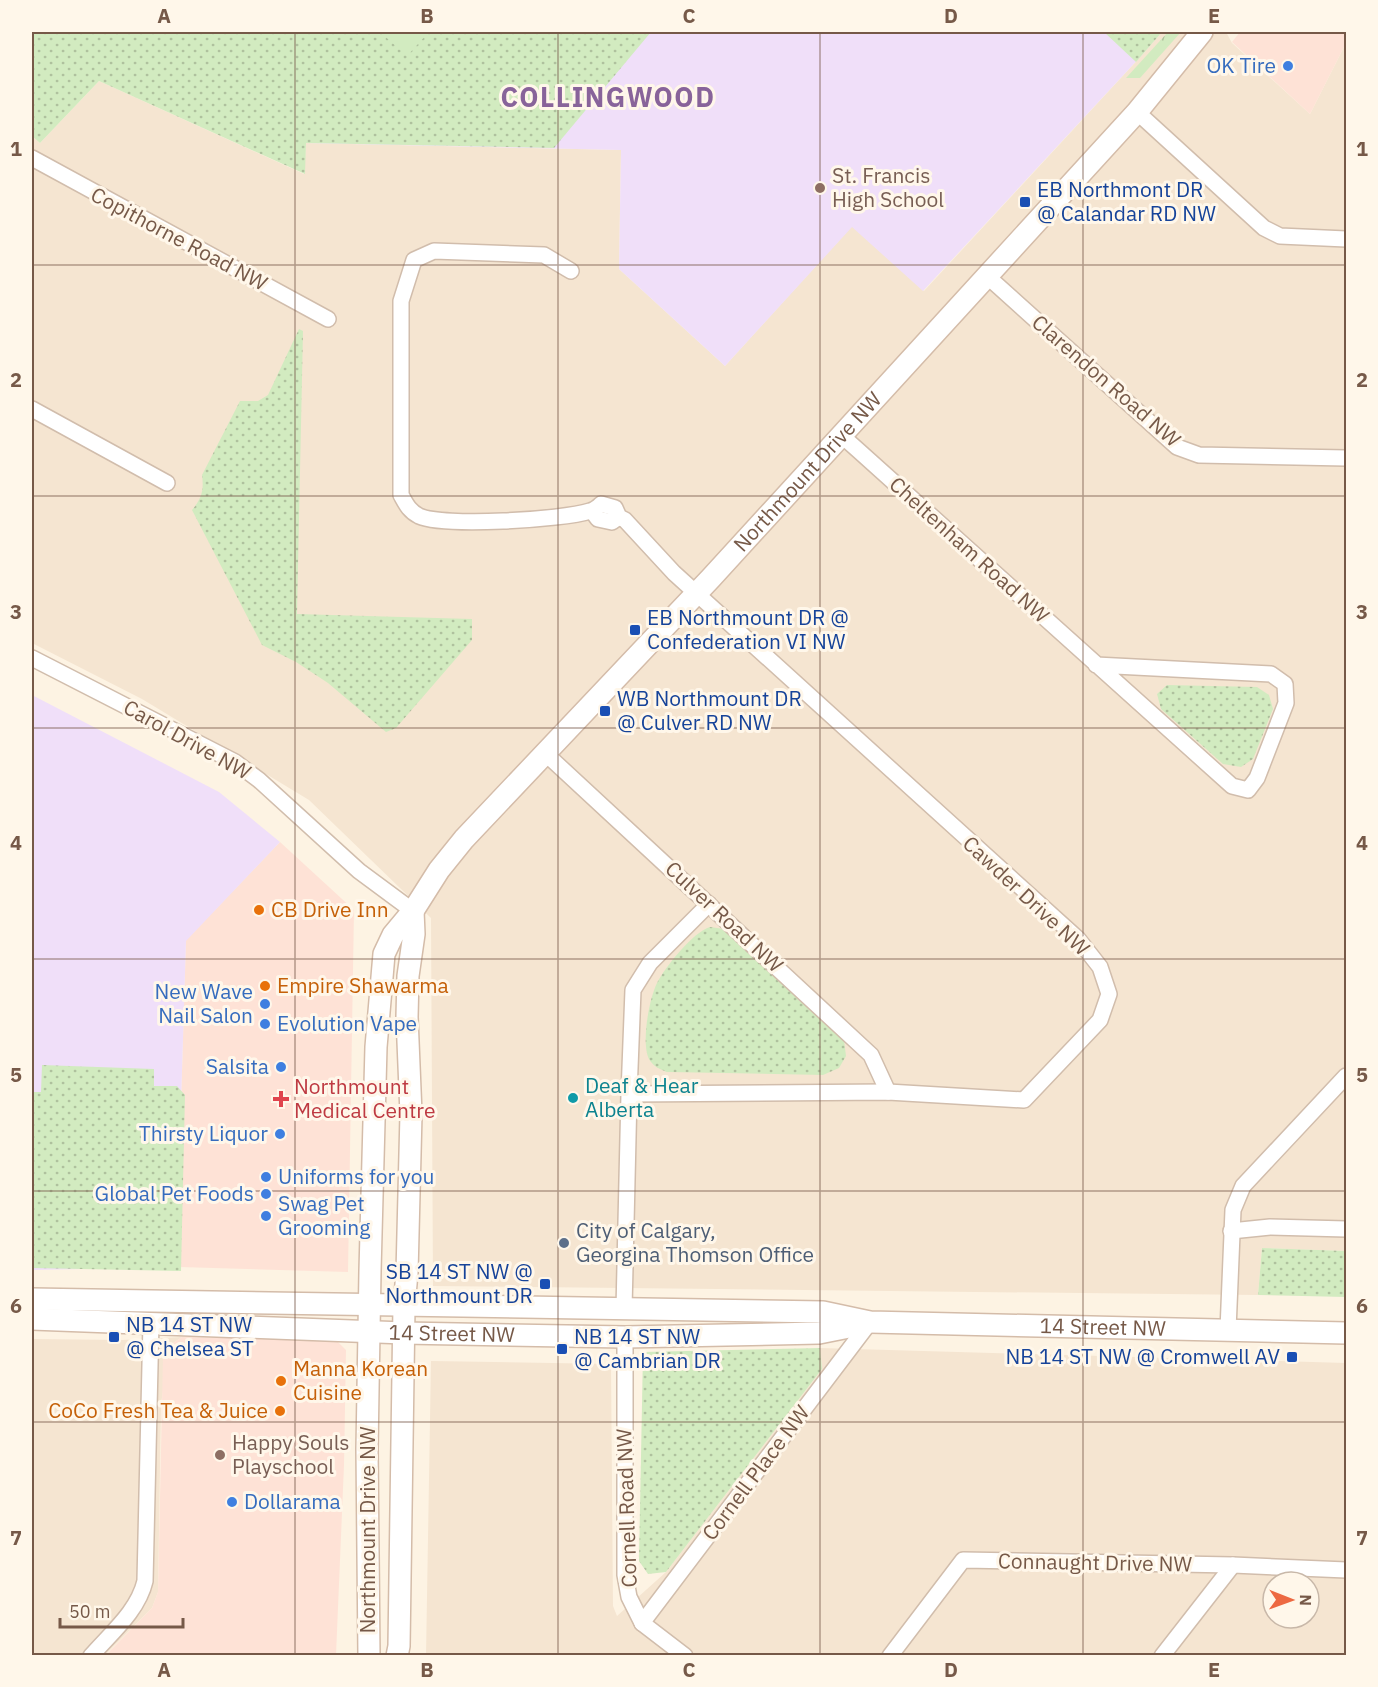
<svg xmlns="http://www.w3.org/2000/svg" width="1378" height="1687" font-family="'IBM Plex Sans',sans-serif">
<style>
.residential{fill:#f5e5d1;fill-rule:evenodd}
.commercial{fill:#fee2d6}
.education{fill:#f0dff9}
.grass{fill:url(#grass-tufts)}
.park{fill:url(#park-dots)}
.garden{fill:#d2ebc0}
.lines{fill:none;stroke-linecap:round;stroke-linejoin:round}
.street-casing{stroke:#d1bdac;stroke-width:18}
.secondary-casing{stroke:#d4bca9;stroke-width:24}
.street{stroke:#fff;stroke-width:15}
.secondary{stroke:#fff;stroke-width:21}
.grid{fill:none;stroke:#765948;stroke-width:1.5;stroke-opacity:0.55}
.shop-dot{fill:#3f7fe0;stroke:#fff7ea;stroke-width:2}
.education-dot{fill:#8d6e63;stroke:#fff7ea;stroke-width:2}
.transit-dot{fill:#1a4fb4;stroke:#fff7ea;stroke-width:2}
.food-dot{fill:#e8710a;stroke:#fff7ea;stroke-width:2}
.culture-dot{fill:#0f9aa8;stroke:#fff7ea;stroke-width:2}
.health-dot{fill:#e0444e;stroke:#fff7ea;stroke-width:2}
.service-dot{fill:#5c6f8a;stroke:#fff7ea;stroke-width:2}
.labels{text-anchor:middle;stroke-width:6;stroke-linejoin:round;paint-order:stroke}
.shop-label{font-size:21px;fill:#366cbe;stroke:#fff7ea;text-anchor:end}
.education-label{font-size:21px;fill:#785e54;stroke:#fff7ea;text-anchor:start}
.transit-label{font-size:21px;fill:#164399;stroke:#fff7ea;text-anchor:start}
.street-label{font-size:21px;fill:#765948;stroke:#fff7ea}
.food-label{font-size:21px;fill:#c56008;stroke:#fff7ea;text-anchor:start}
.culture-label{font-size:21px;fill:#0d838f;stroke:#fff7ea;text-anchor:start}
.health-label{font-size:21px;fill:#be3a42;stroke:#fff7ea;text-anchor:start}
.service-label{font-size:21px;fill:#4e5e75;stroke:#fff7ea;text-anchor:start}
.district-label{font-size:27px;font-weight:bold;letter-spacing:1.5px;fill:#88639a;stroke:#fff7ea}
.neatline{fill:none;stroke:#765948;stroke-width:2}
.grid-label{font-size:20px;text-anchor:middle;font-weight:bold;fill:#765948}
</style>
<defs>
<pattern id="grass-tufts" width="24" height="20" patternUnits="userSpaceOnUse" patternTransform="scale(1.5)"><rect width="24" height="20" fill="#d2ebc0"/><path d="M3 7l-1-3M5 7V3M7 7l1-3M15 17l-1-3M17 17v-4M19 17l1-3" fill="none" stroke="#afc19e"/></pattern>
<pattern id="park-dots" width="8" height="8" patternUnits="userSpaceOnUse" patternTransform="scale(1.5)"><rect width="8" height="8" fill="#d2ebc0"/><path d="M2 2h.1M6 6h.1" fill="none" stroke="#afc19e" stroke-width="1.8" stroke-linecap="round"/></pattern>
</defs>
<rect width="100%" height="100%" fill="#fdf3e3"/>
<g class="residential">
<polygon points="1162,32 1226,32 1232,43 1310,114 1346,43 1346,1251 1262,1248 1258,1295 433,1286 431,918 309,800 142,699 32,643 32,136 40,143 99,81 304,174 306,143 621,150 619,269 725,366 852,226 924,291 1142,55"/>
<polygon points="182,1337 170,1345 161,1404 158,1592 152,1608 105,1655 32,1656 32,1339 122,1340"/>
<path d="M820 1348 1346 1363V1655L426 1656 431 1361 611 1364 613 1606 617 1616 666 1572 822 1369ZM1273 1582H1309V1618H1273Z"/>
</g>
<g class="commercial">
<polygon points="1240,32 1346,32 1346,43 1310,114 1232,42"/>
<polygon points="280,842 354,910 348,1272 179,1267 177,1234 186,940"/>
<polygon points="182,1337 336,1340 346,1350 344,1465 336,1655 105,1656 152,1608 158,1592 163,1356 167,1344 170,1345"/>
</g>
<g class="education">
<polygon points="120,32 1161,32 1142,55 923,291 852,227 725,366 619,269 621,150 306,143"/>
<polygon points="32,695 219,792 280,842 186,941 177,1234 179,1267 32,1270"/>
</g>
<polygon class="grass" points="1168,32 1181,32 1140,78 1126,78"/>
<g class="park">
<polygon points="32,32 651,32 554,148 306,143 305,174 99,81 40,143 32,136"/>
<polygon points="1104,32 1162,32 1136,62"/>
<path d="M299 329 303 331 297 614 472 619V640L396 728 386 732 328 683 296 662 262 645 192 510C202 498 204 490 202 475L240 401H258L268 395Z"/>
<polygon points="1167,685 1257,687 1269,695 1273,709 1253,759 1241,767 1223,764 1161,709 1157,694"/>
<path d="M710 927 724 929 734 937 844 1040 846 1056 839 1068 823 1075 668 1072C660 1070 653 1066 649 1059 641 1043 649 999 657 983 665 967 693 932 710 927Z"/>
<polygon points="42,1065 154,1069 154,1086 177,1086 185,1095 181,1271 32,1268 32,1092 41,1092"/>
<polygon points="1262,1248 1346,1251 1346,1297 1258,1295"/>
<polygon points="820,1348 822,1369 666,1572 648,1574 639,1561 643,1352"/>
</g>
<polygon class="garden" points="380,32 429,32 407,56"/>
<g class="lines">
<defs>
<g id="street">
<polyline points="1137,112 1264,228 1280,236 1346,239"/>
<polyline points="32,158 328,319"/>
<path d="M571 271 544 255 434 251 414 260 401 301V495C406 504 409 511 419 516 443 527 562 520 590 511 594 510 598 507 601 504L615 508 619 517 625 520 674 573 1078 939 1100 967 1109 994 1100 1020 1024 1100 888 1092 629 1094"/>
<polyline points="987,276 1177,447 1199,455 1346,458"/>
<polyline points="32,409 167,483"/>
<polyline points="841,435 859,451 1232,786 1248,790 1257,778 1286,703 1285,684 1271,674 1096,665"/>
<polyline points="592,511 598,519 612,522 619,517"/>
<polyline points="32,658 235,762 259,780 359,871 413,911"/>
<polyline points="545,753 871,1055 888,1092"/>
<polyline points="1231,1231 1270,1227 1346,1229"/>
<polyline points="624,1309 629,1094 633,990 650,963 709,904"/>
<polyline points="1228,1330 1233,1210 1243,1186 1346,1076"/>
<polyline points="625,1337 625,1575 629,1597 642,1623 685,1656"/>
<polyline points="642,1623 870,1322"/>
<path d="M91 1656C111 1633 138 1611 145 1581L151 1322"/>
<polyline points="890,1656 963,1560 1233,1565 1346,1570"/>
<polyline points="1162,1656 1233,1565"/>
</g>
<g id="secondary">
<path id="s1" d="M32 1299 823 1312 870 1322 1346 1333"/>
<path id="s2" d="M32 1319 404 1333 625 1337 819 1333 864 1324"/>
<path id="s3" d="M369 1656 367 1449 370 1271 376 1047 384 954 393 935 413 911 439 870 464 839 711 578 1137 112 1202 32"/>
<polyline points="397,1656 399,1646 404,1306 407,1273 411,1114 407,1017 408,976 414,934 413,911"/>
</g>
</defs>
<use href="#street" class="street-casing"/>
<use href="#secondary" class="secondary-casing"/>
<use href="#street" class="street"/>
<use href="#secondary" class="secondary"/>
</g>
<path class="grid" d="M295 32V1656M558 32V1656M820 32V1656M1083 32V1656M32 265H1346M32 496H1346M32 728H1346M32 959H1346M32 1191H1346M32 1422H1346"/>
<g class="shop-dot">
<circle cx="1288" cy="66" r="6"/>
<circle cx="265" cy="1004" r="6"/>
<circle cx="265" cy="1024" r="6"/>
<circle cx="281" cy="1067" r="6"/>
<circle cx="280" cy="1134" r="6"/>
<circle cx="266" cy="1177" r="6"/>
<circle cx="266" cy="1194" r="6"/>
<circle cx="266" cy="1216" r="6"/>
<circle cx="232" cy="1502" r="6"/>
</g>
<g class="education-dot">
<circle cx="820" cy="188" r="6"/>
<circle cx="220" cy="1455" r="6"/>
</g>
<g class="transit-dot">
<rect x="1019" y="196" width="12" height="12" rx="3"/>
<rect x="629" y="624" width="12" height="12" rx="3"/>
<rect x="599" y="705" width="12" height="12" rx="3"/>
<rect x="539" y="1278" width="12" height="12" rx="3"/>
<rect x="108" y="1331" width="12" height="12" rx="3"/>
<rect x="556" y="1343" width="12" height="12" rx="3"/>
<rect x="1286" y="1351" width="12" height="12" rx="3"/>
</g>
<g class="food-dot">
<circle cx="259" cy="910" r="6"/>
<circle cx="265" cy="986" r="6"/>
<circle cx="281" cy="1381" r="6"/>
<circle cx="280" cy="1411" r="6"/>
</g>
<circle class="culture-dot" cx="573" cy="1098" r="6"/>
<path class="health-dot" d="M278 1090h6v6h6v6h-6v6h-6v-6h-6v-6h6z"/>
<circle class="service-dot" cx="564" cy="1243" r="6"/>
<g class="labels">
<g class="shop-label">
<text x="1276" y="73">OK Tire</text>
<text x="253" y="999">New Wave<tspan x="253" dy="24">Nail Salon</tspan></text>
<text x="277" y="1031" text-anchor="start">Evolution Vape</text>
<text x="269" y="1074">Salsita</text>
<text x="268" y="1141">Thirsty Liquor</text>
<text x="278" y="1184" text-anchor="start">Uniforms for you</text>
<text x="254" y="1201">Global Pet Foods</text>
<text x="278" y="1211" text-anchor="start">Swag Pet<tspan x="278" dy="24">Grooming</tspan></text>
<text x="244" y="1509" text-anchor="start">Dollarama</text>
</g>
<g class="education-label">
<text x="832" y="183">St. Francis<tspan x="832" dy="24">High School</tspan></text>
<text x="232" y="1450">Happy Souls<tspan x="232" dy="24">Playschool</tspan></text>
</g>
<g class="transit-label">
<text x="1037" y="197">EB Northmont DR<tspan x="1037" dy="24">@ Calandar RD NW</tspan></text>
<text x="647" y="625">EB Northmount DR @<tspan x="647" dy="24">Confederation VI NW</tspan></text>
<text x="617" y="706">WB Northmount DR<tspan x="617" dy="24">@ Culver RD NW</tspan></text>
<text x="533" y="1279" text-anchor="end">SB 14 ST NW @<tspan x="533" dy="24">Northmount DR</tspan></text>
<text x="126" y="1332">NB 14 ST NW<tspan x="126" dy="24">@ Chelsea ST</tspan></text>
<text x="574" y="1344">NB 14 ST NW<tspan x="574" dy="24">@ Cambrian DR</tspan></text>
<text x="1280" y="1364" text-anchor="end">NB 14 ST NW @ Cromwell AV</text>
</g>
<g class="street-label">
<text transform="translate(179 239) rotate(28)" y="7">Copithorne Road NW</text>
<text transform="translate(1106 381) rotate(41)" y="7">Clarendon Road NW</text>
<text dy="7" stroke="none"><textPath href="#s3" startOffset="1346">Northmount Drive NW</textPath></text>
<text transform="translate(969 550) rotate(42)" y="7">Cheltenham Road NW</text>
<text transform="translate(187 740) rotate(29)" y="7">Carol Drive NW</text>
<text transform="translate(1026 896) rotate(43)" y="7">Cawder Drive NW</text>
<text transform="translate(724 917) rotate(43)" y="7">Culver Road NW</text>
<text dy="7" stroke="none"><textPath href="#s1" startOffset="1072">14 Street NW</textPath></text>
<text dy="7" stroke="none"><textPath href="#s2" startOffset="420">14 Street NW</textPath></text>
<text transform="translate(756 1473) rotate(-53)" y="7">Cornell Place NW</text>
<text transform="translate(627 1508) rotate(-92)" y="7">Cornell Road NW</text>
<text transform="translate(368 1530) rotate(-90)" y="7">Northmount Drive NW</text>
<text transform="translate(1095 1563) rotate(1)" y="7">Connaught Drive NW</text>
</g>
<g class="food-label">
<text x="271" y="917">CB Drive Inn</text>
<text x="277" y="993">Empire Shawarma</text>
<text x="293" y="1376">Manna Korean<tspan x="293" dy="24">Cuisine</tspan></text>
<text x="268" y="1418" text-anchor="end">CoCo Fresh Tea &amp; Juice</text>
</g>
<g class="culture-label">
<text x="585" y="1093">Deaf &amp; Hear<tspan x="585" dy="24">Alberta</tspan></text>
</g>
<g class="health-label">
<text x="294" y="1094">Northmount<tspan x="294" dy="24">Medical Centre</tspan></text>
</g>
<g class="service-label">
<text x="576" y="1238">City of Calgary,<tspan x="576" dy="24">Georgina Thomson Office</tspan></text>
</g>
<g class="district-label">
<text x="608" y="107">COLLINGWOOD</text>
</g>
</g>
<rect width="1378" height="1687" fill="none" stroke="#fff7ea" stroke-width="66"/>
<g transform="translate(1291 1600) rotate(91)"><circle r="28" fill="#fff7ea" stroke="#c8b8a9" stroke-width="1.5"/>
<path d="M0-4.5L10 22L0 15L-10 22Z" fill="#ed6942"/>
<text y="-9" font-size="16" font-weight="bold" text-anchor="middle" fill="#765948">N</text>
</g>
<path d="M60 1618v9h123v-9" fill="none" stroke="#765948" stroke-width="3"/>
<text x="69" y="1618" font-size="18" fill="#765948" stroke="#fff7ea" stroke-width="4.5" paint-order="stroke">50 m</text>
<rect x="33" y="33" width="1312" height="1621" class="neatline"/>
<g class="grid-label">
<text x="164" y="23">A</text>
<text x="427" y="23">B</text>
<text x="689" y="23">C</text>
<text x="951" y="23">D</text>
<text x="1214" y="23">E</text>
<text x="16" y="156">1</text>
<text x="1362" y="156">1</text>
<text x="16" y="387">2</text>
<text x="1362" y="387">2</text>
<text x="16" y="619">3</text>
<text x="1362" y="619">3</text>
<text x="16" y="850">4</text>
<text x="1362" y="850">4</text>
<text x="16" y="1082">5</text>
<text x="1362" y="1082">5</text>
<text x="16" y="1313">6</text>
<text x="1362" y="1313">6</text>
<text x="16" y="1545">7</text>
<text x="1362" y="1545">7</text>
<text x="164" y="1677">A</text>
<text x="427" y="1677">B</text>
<text x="689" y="1677">C</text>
<text x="951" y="1677">D</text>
<text x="1214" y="1677">E</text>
</g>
</svg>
